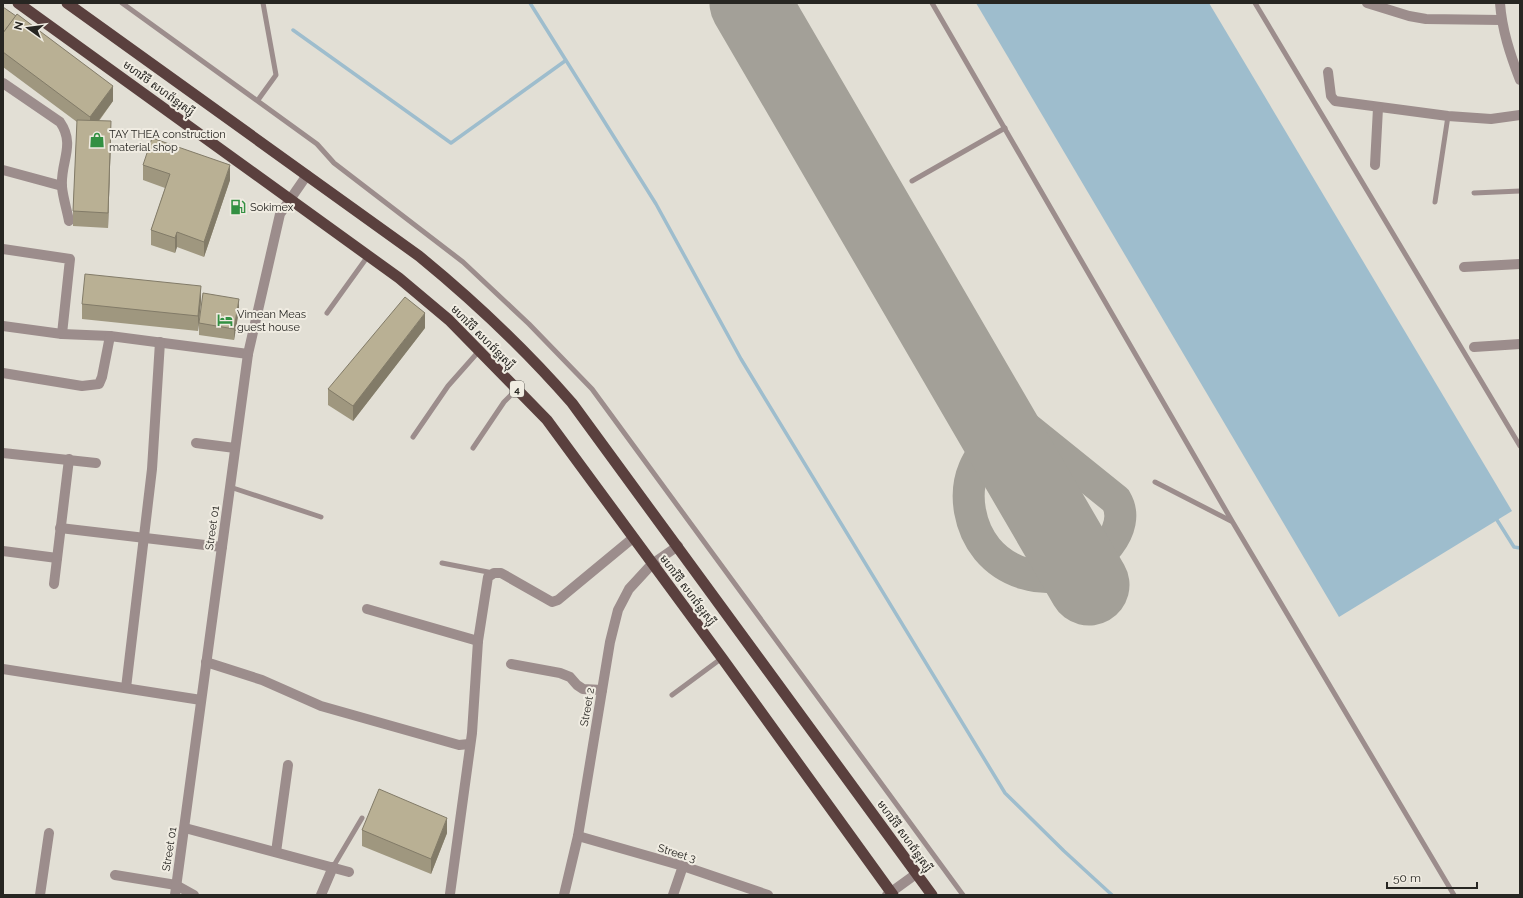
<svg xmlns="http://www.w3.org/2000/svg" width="1523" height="898" font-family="Raleway,'Noto Sans Khmer',sans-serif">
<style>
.water{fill:#9ebdcd}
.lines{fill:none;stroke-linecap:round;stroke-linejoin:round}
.stream{stroke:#9ebdcd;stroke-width:3.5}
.taxiway{stroke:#a3a098;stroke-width:32}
.runway{stroke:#a3a098;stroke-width:81}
.service{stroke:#9c8d8c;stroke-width:5}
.minor{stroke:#9c8d8c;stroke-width:10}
.tertiary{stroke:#9c8d8c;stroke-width:10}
.trunk{stroke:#5a403e;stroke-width:11}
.wall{fill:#9f977f}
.shaded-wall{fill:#827b68}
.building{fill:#b9b094;stroke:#827b68}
.labels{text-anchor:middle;stroke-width:4;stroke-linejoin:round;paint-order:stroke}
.shield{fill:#f0ece2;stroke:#63615c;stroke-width:1}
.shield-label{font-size:10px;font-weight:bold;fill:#272622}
.street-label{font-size:11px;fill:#272622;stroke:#f0ece2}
.poi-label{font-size:11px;fill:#272622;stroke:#f0ece2;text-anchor:start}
</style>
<rect width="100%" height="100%" fill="#e2dfd5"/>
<polygon class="water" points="976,3 1209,3 1512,511 1339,617"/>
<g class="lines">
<g class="stream">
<polyline points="530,3 656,204 741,359 1005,793 1064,851 1112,895"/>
<polyline points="293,30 451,143 565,61"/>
<polyline points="1497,520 1514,547 1520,548"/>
</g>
<path class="taxiway" d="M968 377 1013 417 1116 500C1133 529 1096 565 1070 573 1041 583 1007 573 987 549 970 528 963 495 974 469 978 459 985 452 986 441 986 425 979 406 975 390"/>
<polyline class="runway" points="750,3 1089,585"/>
<g class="service">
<polyline points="122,3 317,144 334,163 463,262 529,324 592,389 963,895"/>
<polyline points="932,3 1232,521 1454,895"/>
<polyline points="1255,3 1520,446"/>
<polyline points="258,100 276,75 263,3"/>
<polyline points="912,181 1005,128"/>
<polyline points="1474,193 1520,191"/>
<polyline points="1435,202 1448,116"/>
<polyline points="327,313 368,256"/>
<polyline points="413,437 448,386 479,351"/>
<polyline points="473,448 504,402 517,389"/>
<polyline points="1155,482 1231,521"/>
<polyline points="230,487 321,517"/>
<polyline points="442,563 493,573"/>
<polyline points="672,695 722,658"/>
<polyline points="333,867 362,818"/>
</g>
<g class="minor">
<polyline points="1367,3 1409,16 1426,19 1501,20"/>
<polyline points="1328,72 1331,96 1335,101 1448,116 1491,119 1520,115"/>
<path d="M3 83 60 122C76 145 60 162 62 187 63 198 67 210 69 221"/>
<polyline points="1375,165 1378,108"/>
<polyline points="3,170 62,186"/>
<polyline points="3,249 70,259 62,334"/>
<polyline points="1464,267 1520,264"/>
<polyline points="3,326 62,334 110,336 248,354"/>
<polyline points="1474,347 1520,344"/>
<polyline points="3,373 82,386 99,384 102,377 110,336"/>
<polyline points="196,443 235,448"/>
<polyline points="3,453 96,463"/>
<polyline points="60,528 222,547"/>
<polyline points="3,551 57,558"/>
<polyline points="54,584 69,459"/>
<polyline points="367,609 478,641"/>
<polyline points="206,662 262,680 321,706 459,745 469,744"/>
<polyline points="511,664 560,673 570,677 577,685 583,689 602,690"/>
<polyline points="3,669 201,700"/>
<polyline points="126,688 152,469 160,342"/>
<polyline points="185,828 349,872"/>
<polyline points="578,836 683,866 768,895"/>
<polyline points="276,852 288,765"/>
<polyline points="115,875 176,885 194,895"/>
<polyline points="450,894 472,733 478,641 488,577 494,573 501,573 552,602 558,600 633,538"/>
<polyline points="40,895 49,833"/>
<polyline points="321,895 333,867"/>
<polyline points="564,895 578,836 610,642 618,610 629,589 652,564 678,546"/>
<polyline points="673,895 683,866"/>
<polyline points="887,895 916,874"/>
</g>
<g class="tertiary">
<path d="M1500 3C1502 30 1510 54 1520 80"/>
<polyline points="175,895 248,354 280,214 307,175"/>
</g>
<g class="trunk">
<polyline points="18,3 399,278 449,320 547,420 722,658 893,895"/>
<path d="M67 3 419 256C474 301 525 349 572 403L932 895"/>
</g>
</g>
<g class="wall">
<polygon points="3,7 113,101 99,121 111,136 108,228 73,226 73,211 77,122 3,67"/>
<polygon points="143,165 230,180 204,257 177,247 175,253 151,245 151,230 165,188 143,180"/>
<polygon points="201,301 198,331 82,319 82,304"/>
<polygon points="239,310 234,340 199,335 199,323"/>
<polygon points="425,328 353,421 328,405 328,389"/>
<polygon points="362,830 447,833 431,874 362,846"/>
</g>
<g class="shaded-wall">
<polygon points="113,86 113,101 90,132 90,117"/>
<polygon points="111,121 111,136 108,228 108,213"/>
<polygon points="230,165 230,180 204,257 204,242"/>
<polygon points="177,232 177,247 175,253 175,238"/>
<polygon points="201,286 201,301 198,331 198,316"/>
<polygon points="239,299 239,310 234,340 234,329"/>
<polygon points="425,313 425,328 353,421 353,406"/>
<polygon points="447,818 447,833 431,874 431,859"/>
</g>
<g class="building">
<polygon points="3,7 16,16 3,33"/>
<polygon points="17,14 113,86 90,117 3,52 3,33"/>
<polygon points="77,120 111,121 108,213 73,211"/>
<polygon points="152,138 230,165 204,242 177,232 175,238 151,230 170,174 143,165"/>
<polygon points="85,274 201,286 198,316 82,304"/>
<polygon points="203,293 239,299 234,329 199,323"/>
<polygon points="405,297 425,313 353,406 328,389"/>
<polygon points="379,789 447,818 431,859 362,830"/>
</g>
<defs>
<symbol id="shop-bare" viewBox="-9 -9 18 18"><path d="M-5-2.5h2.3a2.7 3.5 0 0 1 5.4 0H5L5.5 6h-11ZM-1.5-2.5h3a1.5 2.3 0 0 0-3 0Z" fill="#339042" stroke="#f0ece2" stroke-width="2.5" paint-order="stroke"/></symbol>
<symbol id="fuel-bare" viewBox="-9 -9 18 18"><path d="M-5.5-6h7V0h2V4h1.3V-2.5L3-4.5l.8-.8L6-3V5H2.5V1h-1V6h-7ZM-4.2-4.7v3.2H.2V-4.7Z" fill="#339042" stroke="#f0ece2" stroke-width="2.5" paint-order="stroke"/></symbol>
<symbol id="hotel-bare" viewBox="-9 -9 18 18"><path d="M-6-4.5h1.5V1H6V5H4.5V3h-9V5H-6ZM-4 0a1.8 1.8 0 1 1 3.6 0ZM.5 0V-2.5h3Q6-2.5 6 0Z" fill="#339042" stroke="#f0ece2" stroke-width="2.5" paint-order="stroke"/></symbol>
</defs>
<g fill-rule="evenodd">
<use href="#shop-bare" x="86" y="129" width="22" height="22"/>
<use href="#fuel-bare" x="227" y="196" width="22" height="22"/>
<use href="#hotel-bare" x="214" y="309" width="22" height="22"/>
</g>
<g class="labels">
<rect class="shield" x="510" y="381" width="14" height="16" rx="3"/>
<g class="shield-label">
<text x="517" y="393">4</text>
</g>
<g class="street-label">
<text transform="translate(159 88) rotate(36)" y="4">មហាវិថី សហព័ន្ធរុស្ស៊ី</text>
<text transform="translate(483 337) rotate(45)" y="4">មហាវិថី សហព័ន្ធរុស្ស៊ី</text>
<text transform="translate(212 528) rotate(-82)" y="4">Street 01</text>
<text transform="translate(688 590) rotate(53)" y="4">មហាវិថី សហព័ន្ធរុស្ស៊ី</text>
<text transform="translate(587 707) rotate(-80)" y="4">Street 2</text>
<text transform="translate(905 836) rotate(54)" y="4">មហាវិថី សហព័ន្ធរុស្ស៊ី</text>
<text transform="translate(169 849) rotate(-81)" y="4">Street 01</text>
<text transform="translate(677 853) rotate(17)" y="4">Street 3</text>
</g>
<g class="poi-label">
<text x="109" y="138">TAY THEA construction<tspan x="109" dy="13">material shop</tspan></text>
<text x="250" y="211">Sokimex</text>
<text x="237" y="318">Vimean Meas<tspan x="237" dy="13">guest house</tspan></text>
</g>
</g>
<rect width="1523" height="898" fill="none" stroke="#272622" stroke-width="8"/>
<g transform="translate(28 28) rotate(284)" stroke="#f0ece2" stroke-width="3" paint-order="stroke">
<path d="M0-3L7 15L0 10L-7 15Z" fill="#272622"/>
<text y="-6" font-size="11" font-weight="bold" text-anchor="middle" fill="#272622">N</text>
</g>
<path d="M1387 882v6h90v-6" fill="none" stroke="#272622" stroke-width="2"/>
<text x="1393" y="882" font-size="12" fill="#272622" stroke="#f0ece2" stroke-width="3" paint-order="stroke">50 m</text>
</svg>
